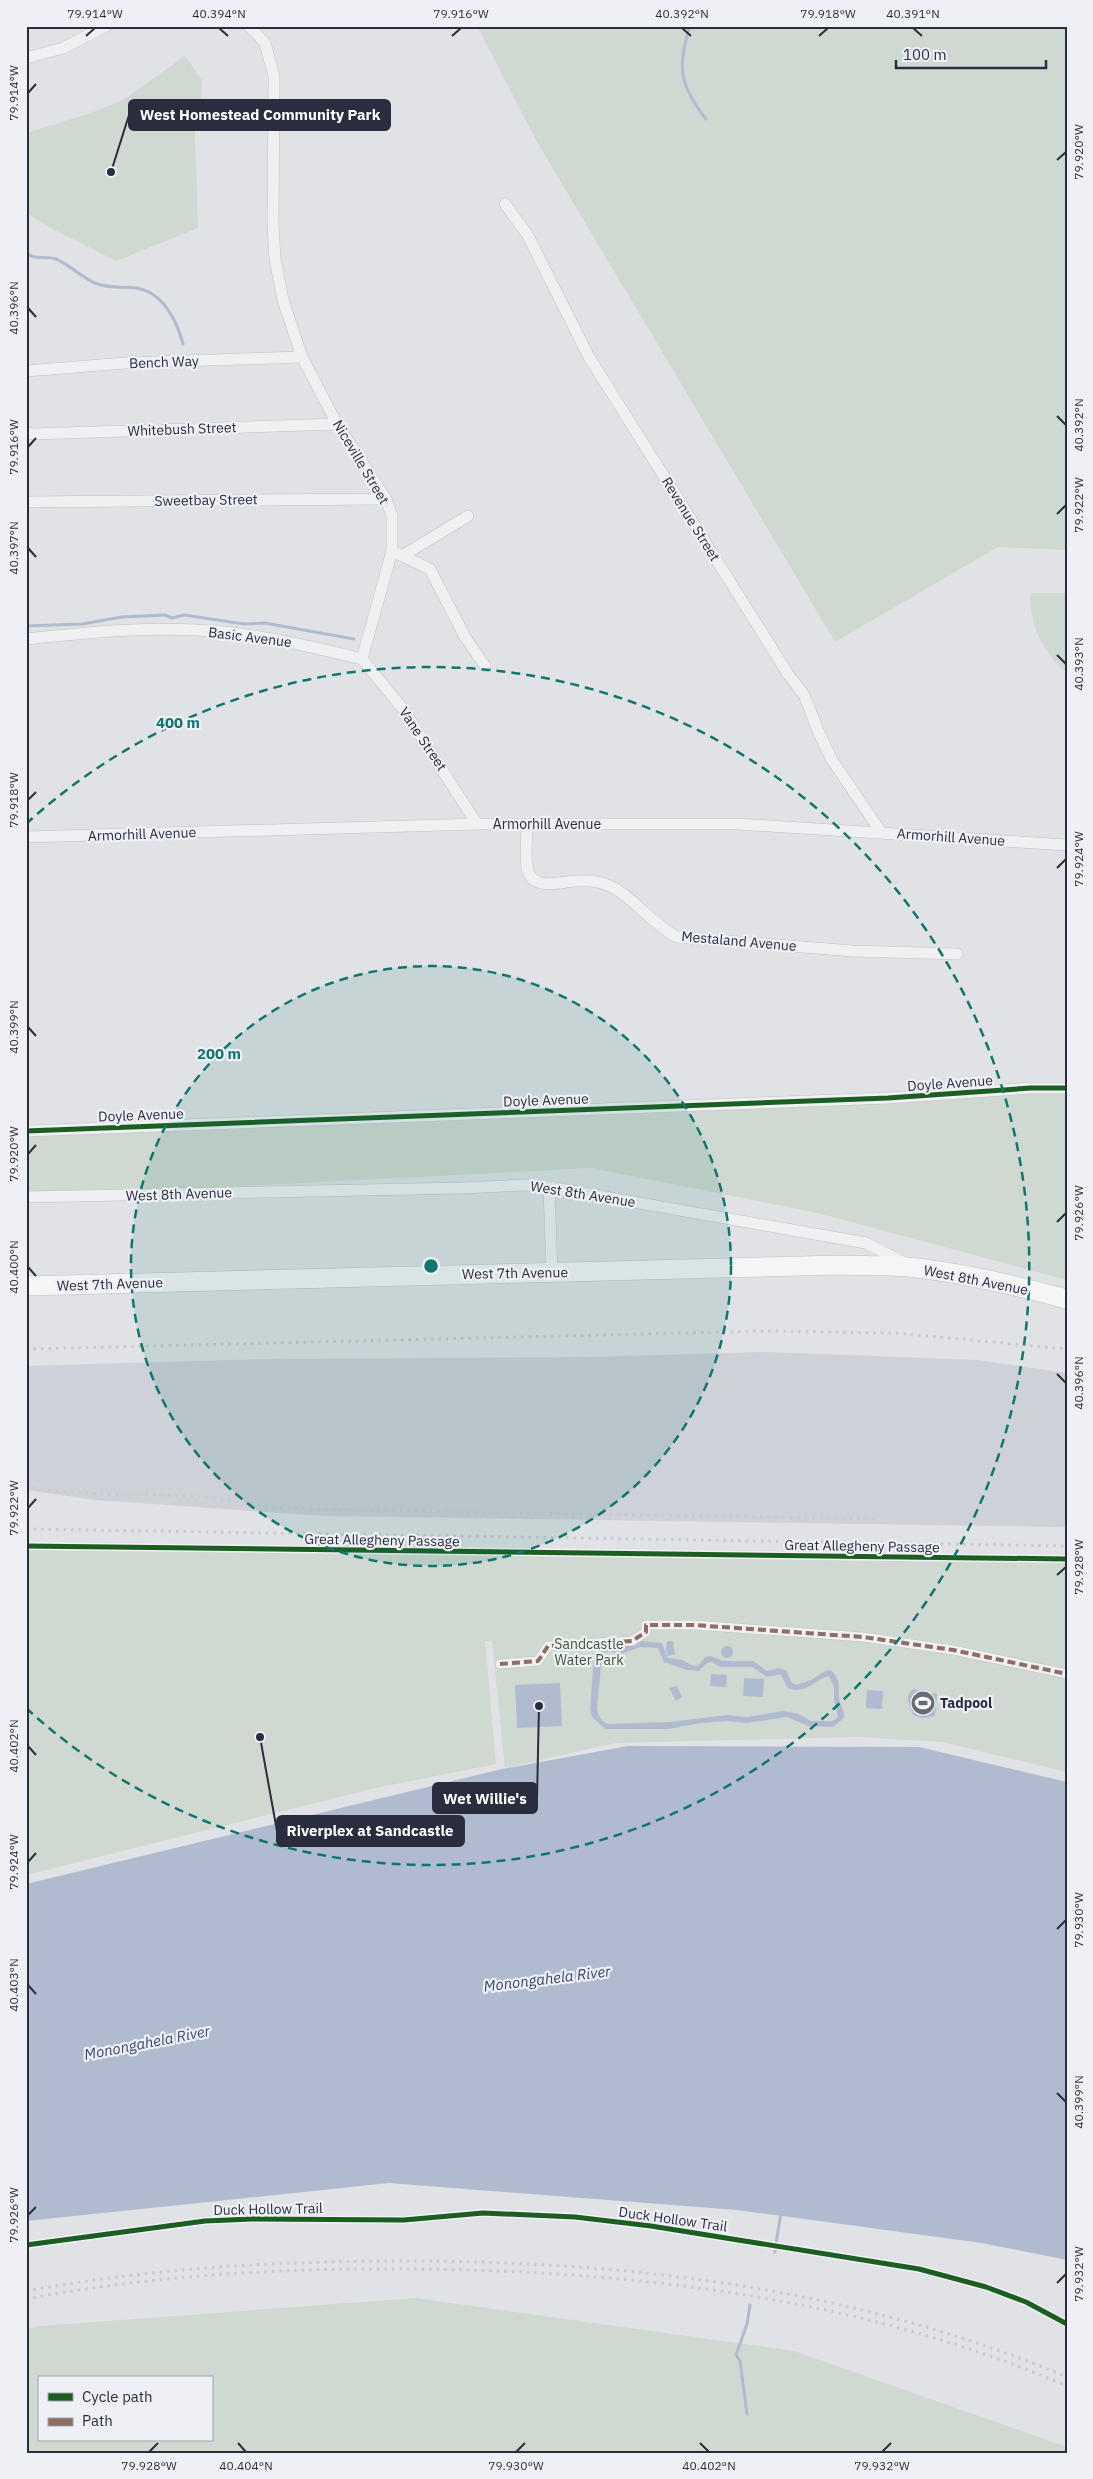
<svg xmlns="http://www.w3.org/2000/svg" width="1093" height="2479" font-family="'IBM Plex Sans',sans-serif">
<style>
.built{fill:#cfd1d8}
.green{fill:#d0d9d1;fill-rule:evenodd}
.water{fill:#b1bbcf;fill-rule:evenodd}
.lines{fill:none;stroke-linecap:round;stroke-linejoin:round}
.stream{stroke:#b1bbcf;stroke-width:3}
.pedestrian-casing{stroke:#bfc0c3;stroke-width:10}
.minor-casing{stroke:#bfc0c3;stroke-width:12}
.primary-casing{stroke:#bdbfc3;stroke-width:20}
.pedestrian{stroke:#f0f0f2;stroke-width:9}
.minor{stroke:#f0f0f2;stroke-width:11}
.primary{stroke:#f5f5f6;stroke-width:19}
.rail{stroke:#c9cacd;stroke-width:3;stroke-dasharray:2.5 5;stroke-linecap:butt}
.quiet{stroke:#8d6e63;stroke-width:4;stroke-dasharray:8 4;stroke-linecap:butt}
.cycleway-casing{stroke:#eef0f5;stroke-width:8}
.cycleway{stroke:#1b5e20;stroke-width:5}
.ticks{fill:none;stroke:#292d3d;stroke-width:2}
.ring{fill:none;stroke:#0f766e;stroke-width:2.5;stroke-dasharray:9 6}
.labels{text-anchor:middle;stroke-width:4.5;stroke-linejoin:round;paint-order:stroke}
.street-label{font-size:14px;fill:#292d3d;stroke:#eef0f5}
.park-label{font-size:14px;fill:#385837;stroke:#eef0f5}
.poi-label{font-size:14px;font-weight:bold;fill:#292d3d;stroke:#eef0f5;text-anchor:start}
.water-label{font-size:15px;font-style:italic;fill:#36466f;stroke:#eef0f5}
.centre{fill:#0f766e;stroke:#eef0f5;stroke-width:2.5}
.ring-label{font-size:15px;text-anchor:middle;font-weight:bold;fill:#0f766e;stroke:#eef0f5;stroke-width:4.5;stroke-linejoin:round;paint-order:stroke}
.leader{fill:none;stroke:#292d3d;stroke-width:2}
.callout-dot{fill:#292d3d;stroke:#eef0f5;stroke-width:2}
.callout{fill:#292d3d;stroke:#292d3d;stroke-width:2}
.callout-label{font-size:15px;text-anchor:middle;font-weight:bold;fill:#fff}
.neatline{fill:none;stroke:#292d3d;stroke-width:2}
.ticks-label{font-size:12px;text-anchor:middle;fill:#292d3d}
</style>
<rect width="100%" height="100%" fill="#e1e2e5"/>
<polygon class="built" points="768,1352 977,1360 1067,1373 1067,1527 323,1516 96,1500 26,1490 26,1366 269,1359 584,1357"/>
<g class="green">
<polygon points="477,26 1067,26 1067,550 998,547 835,642 537,142"/>
<polygon points="185,56 202,80 201,100 194,102 198,228 116,261 41,223 26,211 26,133 88,114 123,100"/>
<path d="M1031 593H1067V673C1044 654 1028 624 1031 593Z"/>
<polygon points="1067,1089 1067,1280 818,1213 591,1168 29,1197 26,1176 26,1131"/>
<polygon points="26,1549 917,1561 1067,1561 1067,1772 942,1742 859,1737 616,1743 505,1768 492,1641 485,1641 496,1764 376,1788 26,1875"/>
<path d="M416 2298 794 2351 1067 2447V2453H26V2329L41 2326ZM39 2378H211V2440H39Z"/>
</g>
<g class="water">
<path d="M641 1641 662 1643 668 1658 683 1660 691 1665 698 1666 705 1657 711 1656 723 1661H753L767 1671 780 1668 787 1671 791 1682 796 1685 811 1680 827 1670 832 1671C841 1680 838 1687 839 1698 840 1706 845 1710 844 1718L833 1727 808 1726 787 1717 747 1723 726 1721 700 1723 669 1729H605L592 1717 590 1710 594 1656 604 1647 620 1648ZM640 1647 658 1648 664 1662 687 1670 699 1671 707 1663 712 1662 720 1667H752L767 1677 781 1674 787 1687C803 1697 815 1679 829 1676L834 1686V1700L838 1717 832 1721H811L799 1714 783 1711 747 1717 728 1715 669 1722 608 1724C601 1721 598 1716 597 1708L602 1655 608 1651 621 1654Z"/>
<polygon points="667,1641 673,1641 675,1654 668,1656 666,1650"/>
<circle cx="727" cy="1652" r="6"/>
<polygon points="711,1674 727,1675 726,1687 710,1686"/>
<polygon points="744,1678 764,1679 763,1697 743,1696"/>
<polygon points="560,1683 562,1726 517,1728 515,1685"/>
<polygon points="677,1686 682,1697 676,1701 669,1688"/>
<path d="M913 1689 937 1694 935 1716 922 1718 913 1715C911 1706 903 1696 913 1689Z"/>
<polygon points="867,1690 883,1691 882,1709 866,1708"/>
<polygon points="628,1746 919,1747 1067,1782 1067,2260 982,2243 737,2210 389,2183 26,2221 26,1884 502,1769"/>
</g>
<g class="lines">
<g class="stream">
<path d="M690 26C677 67 679 85 706 119"/>
<path d="M26 253C36 261 46 255 56 259 70 265 81 277 95 283 109 289 122 286 136 288 163 292 177 321 183 344"/>
<polyline points="26,626 82,624 122,617 165,615 172,618 184,615 244,624 265,623 354,639"/>
<polyline points="776,2244 781,2212"/>
<polyline points="775,2252 775,2249"/>
<polyline points="747,2414 740,2361 736,2355 747,2324 750,2305"/>
</g>
<defs>
<polyline id="pedestrian" points="500,1664 538,1661 548,1646 632,1641 646,1632 646,1625 694,1625 863,1637 953,1650 1067,1674"/>
<g id="minor">
<polyline points="249,26 265,43 274,76 273,224 275,259 283,300 302,357 337,424 386,499 392,516 392,551 430,569 465,637 485,666"/>
<polyline points="26,58 63,48 106,26"/>
<polyline points="505,204 527,234 589,357 788,674 804,695 819,733 832,760 881,832"/>
<polyline points="26,371 125,363 302,357"/>
<polyline points="26,432 33,434 337,424"/>
<polyline points="26,502 386,499"/>
<polyline points="402,556 468,516"/>
<path d="M26 639C92 632 158 625 224 632 271 637 317 648 362 659"/>
<polyline points="362,659 403,709 477,824"/>
<polyline points="362,659 392,551"/>
<path d="M527 824C527 838 525 853 527 867 531 892 559 882 576 881 587 880 599 881 610 886 632 896 652 924 677 937L853 951 957 954"/>
<polyline points="26,837 477,824 737,824 1067,845"/>
<polyline points="26,1131 888,1098 1031,1088 1067,1088"/>
<polyline points="549,1187 552,1272"/>
<polyline points="26,1197 462,1188 523,1185 549,1187 866,1243 907,1264"/>
</g>
<path id="primary" d="M26 1286 840 1265C866 1266 892 1265 917 1268 968 1274 1017 1286 1067 1299"/>
</defs>
<use href="#pedestrian" class="pedestrian-casing"/>
<use href="#minor" class="minor-casing"/>
<use href="#primary" class="primary-casing"/>
<use href="#pedestrian" class="pedestrian"/>
<use href="#minor" class="minor"/>
<use href="#primary" class="primary"/>
<g class="rail">
<polyline points="26,1349 766,1331 895,1333 1067,1349"/>
<polyline points="26,1487 80,1493 208,1497 270,1507 301,1509 875,1519"/>
<polyline points="26,1529 1067,1546"/>
<path d="M26 2291C154 2268 277 2261 407 2261 631 2261 858 2289 1067 2377"/>
<path d="M26 2299C150 2276 276 2268 402 2269 628 2270 857 2296 1067 2386"/>
</g>
<polyline class="quiet" points="500,1664 538,1661 548,1646 632,1641 646,1632 646,1625 694,1625 863,1637 953,1650 1067,1674"/>
<defs>
<g id="cycleway">
<polyline points="26,1131 888,1098 1031,1088 1067,1088"/>
<polyline points="26,1546 1067,1559"/>
<polyline points="26,2245 205,2221 252,2219 404,2220 483,2213 575,2217 651,2226 919,2269 986,2287 1026,2302 1067,2324"/>
</g>
</defs>
<use href="#cycleway" class="cycleway-casing"/>
<use href="#cycleway" class="cycleway"/>
</g>
<path class="ticks" d="M219 28 228 36M682 28 691 36M913 28 922 36M86 36 95 28M452 36 461 28M819 36 828 28M28 93 36 84M1057 160 1066 152M28 308 36 317M1057 416 1066 425M28 447 36 438M1057 514 1066 505M28 548 36 557M1057 655 1066 664M28 800 36 792M1057 868 1066 859M28 1027 36 1036M28 1154 36 1145M1057 1222 1066 1213M28 1267 36 1276M1057 1374 1066 1383M28 1508 36 1499M1057 1575 1066 1567M28 1746 36 1755M28 1862 36 1853M1057 1929 1066 1920M28 1985 36 1994M1057 2093 1066 2102M28 2215 36 2207M1057 2283 1066 2274M238 2443 246 2452M700 2443 709 2452M149 2452 158 2443M516 2452 525 2443M882 2452 891 2443"/>
<circle cx="431" cy="1266" r="300" fill="#0f766e" fill-opacity=".12"/>
<g class="ring">
<circle cx="431" cy="1266" r="300"/>
<path d="M26 824A599 599 0 1 1 26 1708"/>
</g>
<defs>
<symbol id="stadium-disc" viewBox="-11 -11 22 22"><circle r="9.5" fill="#696c78" stroke="#eef0f5"/><path d="M0-5a6.5 5 0 1 0 0 10a6.5 5 0 1 0 0-10ZM-3.5-1.8h7v3.6h-7Z" fill="#fff"/></symbol>
</defs>
<g fill-rule="evenodd">
<use href="#stadium-disc" x="909" y="1689" width="28" height="28"/>
</g>
<g class="labels">
<g class="street-label">
<text transform="translate(164 362) rotate(-2)" y="5">Bench Way</text>
<text transform="translate(182 429) rotate(-2)" y="5">Whitebush Street</text>
<text transform="translate(361 462) rotate(59)" y="5">Niceville Street</text>
<text transform="translate(206 500) rotate(-1)" y="5">Sweetbay Street</text>
<text transform="translate(691 519) rotate(58)" y="5">Revenue Street</text>
<text transform="translate(250 637) rotate(7)" y="5">Basic Avenue</text>
<text transform="translate(423 739) rotate(56)" y="5">Vane Street</text>
<text x="547" y="829">Armorhill Avenue</text>
<text transform="translate(142 834) rotate(-2)" y="5">Armorhill Avenue</text>
<text transform="translate(951 837) rotate(4)" y="5">Armorhill Avenue</text>
<text transform="translate(739 941) rotate(5)" y="5">Mestaland Avenue</text>
<text transform="translate(950 1083) rotate(-4)" y="5">Doyle Avenue</text>
<text transform="translate(546 1100) rotate(-2)" y="5">Doyle Avenue</text>
<text transform="translate(141 1115) rotate(-2)" y="5">Doyle Avenue</text>
<text transform="translate(179 1194) rotate(-2)" y="5">West 8th Avenue</text>
<text transform="translate(583 1194) rotate(9)" y="5">West 8th Avenue</text>
<text transform="translate(515 1273) rotate(-1)" y="5">West 7th Avenue</text>
<text transform="translate(976 1280) rotate(11)" y="5">West 8th Avenue</text>
<text transform="translate(110 1284) rotate(-2)" y="5">West 7th Avenue</text>
<text transform="translate(382 1540) rotate(1)" y="5">Great Allegheny Passage</text>
<text transform="translate(862 1546) rotate(1)" y="5">Great Allegheny Passage</text>
<text transform="translate(268 2209) rotate(-1)" y="5">Duck Hollow Trail</text>
<text transform="translate(673 2219) rotate(8)" y="5">Duck Hollow Trail</text>
</g>
<g class="park-label">
<text x="589" y="1649">Sandcastle<tspan x="589" dy="16">Water Park</tspan></text>
</g>
<g class="poi-label">
<text x="940" y="1708">Tadpool</text>
</g>
<g class="water-label">
<text transform="translate(547 1979) rotate(-7)" y="5">Monongahela River</text>
<text transform="translate(147 2043) rotate(-11)" y="5">Monongahela River</text>
</g>
</g>
<circle cx="431" cy="1266" r="8" class="centre"/>
<g class="ring-label">
<text x="178" y="728">400 m</text>
<text x="219" y="1059">200 m</text>
</g>
<path class="leader" d="M111 172L129 115M539 1706L537 1798M260 1737L277 1831"/>
<g class="callout-dot">
<circle cx="111" cy="172" r="5"/>
<circle cx="539" cy="1706" r="5"/>
<circle cx="260" cy="1737" r="5"/>
</g>
<g class="callout">
<rect x="129" y="100" width="261" height="30" rx="5"/>
<rect x="433" y="1783" width="104" height="30" rx="5"/>
<rect x="277" y="1816" width="187" height="30" rx="5"/>
</g>
<g class="callout-label">
<text x="260" y="120">West Homestead Community Park</text>
<text x="485" y="1804">Wet Willie's</text>
<text x="370" y="1836">Riverplex at Sandcastle</text>
</g>
<rect width="1093" height="2479" fill="none" stroke="#eef0f5" stroke-width="55"/>
<rect x="38" y="2376" width="175" height="65" fill="#eef0f5" stroke="#9fa2ab"/>
<rect x="48" y="2393" width="25" height="8" fill="#1b5e20" stroke="#9fa2ab"/>
<text x="82" y="2402" font-size="15" fill="#292d3d">Cycle path</text>
<rect x="48" y="2418" width="25" height="8" fill="#8d6e63" stroke="#9fa2ab"/>
<text x="82" y="2426" font-size="15" fill="#292d3d">Path</text>
<path d="M896 60v8h150v-8" fill="none" stroke="#292d3d" stroke-width="2.5"/>
<text x="903" y="60" font-size="15" fill="#292d3d" stroke="#eef0f5" stroke-width="4" paint-order="stroke">100 m</text>
<rect x="28" y="28" width="1038" height="2424" class="neatline"/>
<g class="ticks-label">
<text x="95" y="18">79.914°W</text>
<text x="219" y="18">40.394°N</text>
<text x="461" y="18">79.916°W</text>
<text x="682" y="18">40.392°N</text>
<text x="828" y="18">79.918°W</text>
<text x="913" y="18">40.391°N</text>
<text transform="translate(14 93) rotate(-90)" y="4">79.914°W</text>
<text transform="translate(1079 152) rotate(-90)" y="4">79.920°W</text>
<text transform="translate(14 308) rotate(-90)" y="4">40.396°N</text>
<text transform="translate(1079 425) rotate(-90)" y="4">40.392°N</text>
<text transform="translate(14 447) rotate(-90)" y="4">79.916°W</text>
<text transform="translate(1079 505) rotate(-90)" y="4">79.922°W</text>
<text transform="translate(14 548) rotate(-90)" y="4">40.397°N</text>
<text transform="translate(1079 664) rotate(-90)" y="4">40.393°N</text>
<text transform="translate(14 800) rotate(-90)" y="4">79.918°W</text>
<text transform="translate(1079 859) rotate(-90)" y="4">79.924°W</text>
<text transform="translate(14 1027) rotate(-90)" y="4">40.399°N</text>
<text transform="translate(14 1154) rotate(-90)" y="4">79.920°W</text>
<text transform="translate(1079 1213) rotate(-90)" y="4">79.926°W</text>
<text transform="translate(14 1267) rotate(-90)" y="4">40.400°N</text>
<text transform="translate(1079 1383) rotate(-90)" y="4">40.396°N</text>
<text transform="translate(14 1508) rotate(-90)" y="4">79.922°W</text>
<text transform="translate(1079 1567) rotate(-90)" y="4">79.928°W</text>
<text transform="translate(14 1746) rotate(-90)" y="4">40.402°N</text>
<text transform="translate(14 1862) rotate(-90)" y="4">79.924°W</text>
<text transform="translate(1079 1920) rotate(-90)" y="4">79.930°W</text>
<text transform="translate(14 1985) rotate(-90)" y="4">40.403°N</text>
<text transform="translate(1079 2102) rotate(-90)" y="4">40.399°N</text>
<text transform="translate(14 2215) rotate(-90)" y="4">79.926°W</text>
<text transform="translate(1079 2274) rotate(-90)" y="4">79.932°W</text>
<text x="149" y="2470">79.928°W</text>
<text x="246" y="2470">40.404°N</text>
<text x="516" y="2470">79.930°W</text>
<text x="709" y="2470">40.402°N</text>
<text x="882" y="2470">79.932°W</text>
</g>
</svg>
